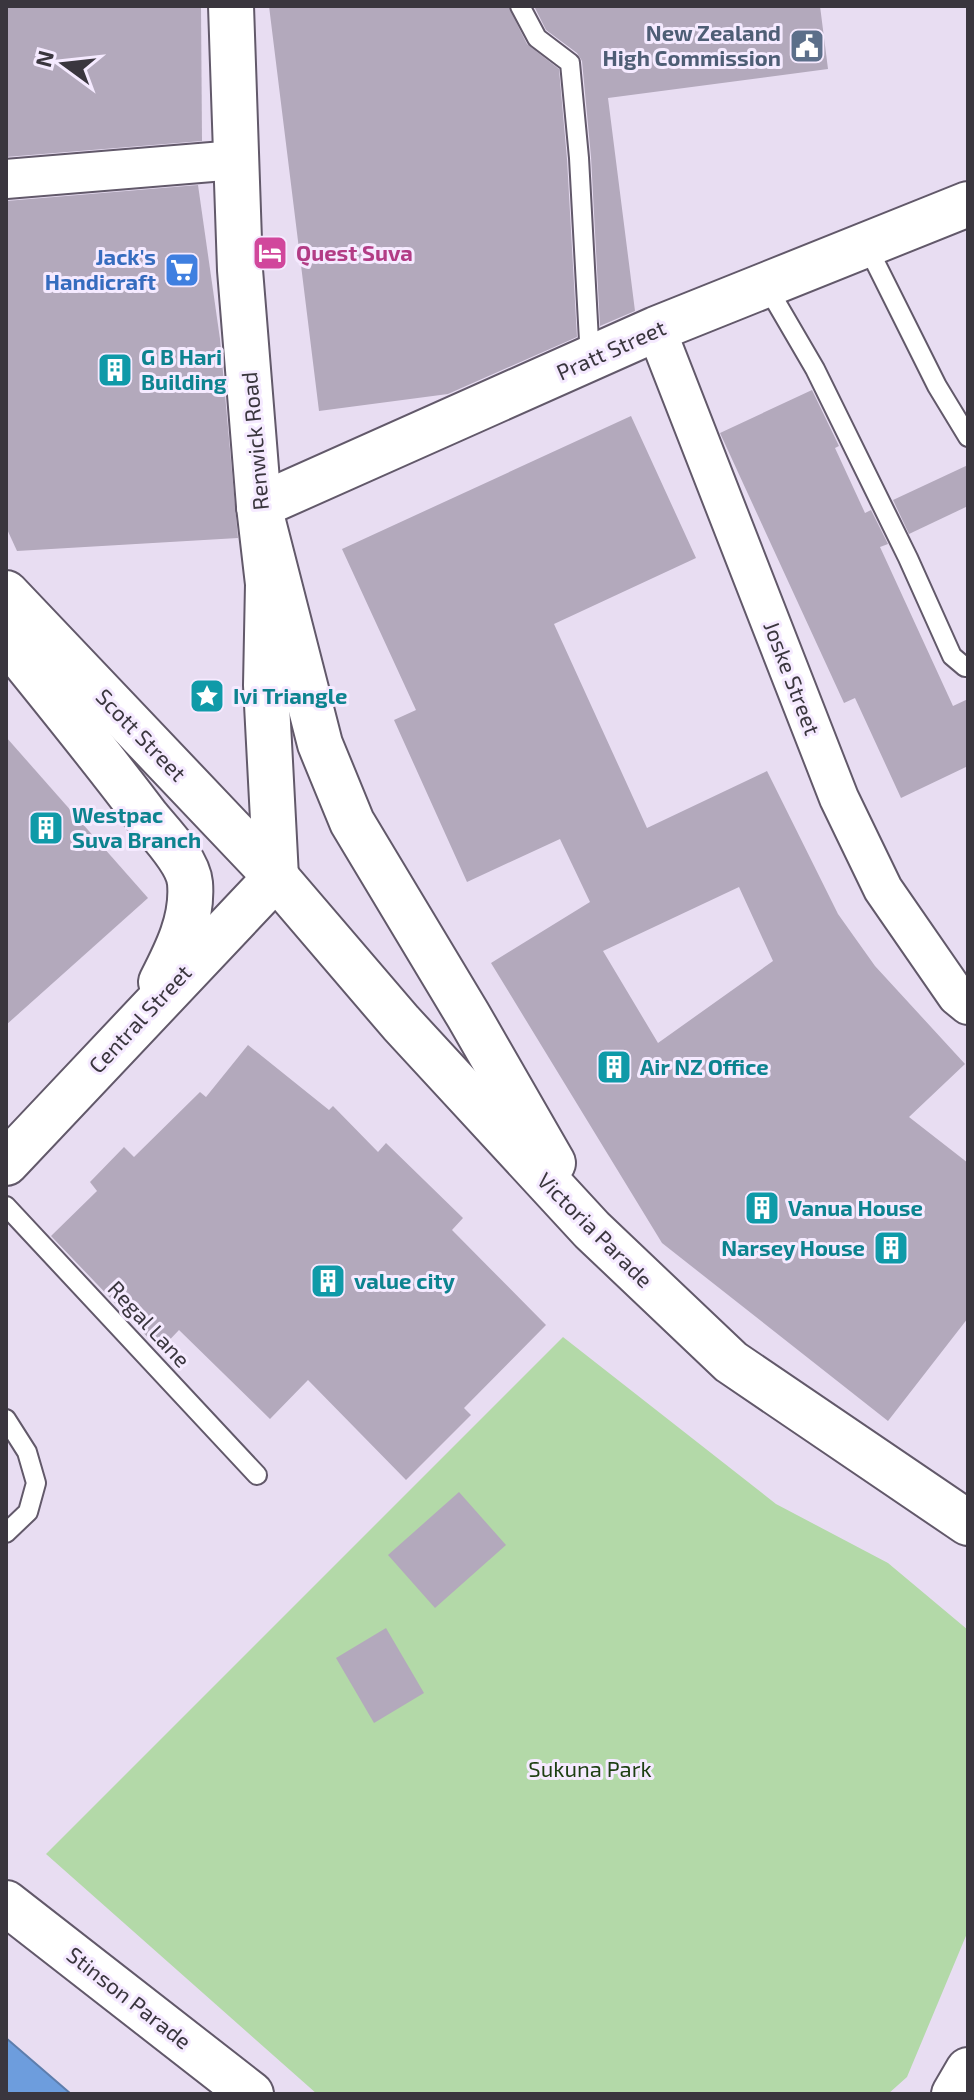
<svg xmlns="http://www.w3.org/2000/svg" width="974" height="2100" font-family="'Exo 2',sans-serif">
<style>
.green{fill:#b3d9a8}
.water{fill:#6d9ddd;stroke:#5e7ead;stroke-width:2}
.building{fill:#b3a9bc;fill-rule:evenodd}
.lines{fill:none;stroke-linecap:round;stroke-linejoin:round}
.service-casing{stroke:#62596a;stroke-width:22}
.minor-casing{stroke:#62596a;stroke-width:42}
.secondary-casing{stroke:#62596a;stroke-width:48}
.primary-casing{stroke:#62596a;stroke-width:48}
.trunk-casing{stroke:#62596a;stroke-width:48}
.service{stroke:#fff;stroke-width:18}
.minor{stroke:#fff;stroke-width:38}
.secondary{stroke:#fff;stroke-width:44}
.primary{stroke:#fff;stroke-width:44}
.trunk{stroke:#fff;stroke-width:44}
.labels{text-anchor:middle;stroke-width:6;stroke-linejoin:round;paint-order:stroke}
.service-label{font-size:22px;font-weight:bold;fill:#4e5e75;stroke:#f5eaff;text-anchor:end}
.hotel-label{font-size:22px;font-weight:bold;fill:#b23c85;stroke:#f5eaff;text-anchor:start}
.shop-label{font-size:22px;font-weight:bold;fill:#366cbe;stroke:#f5eaff;text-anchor:end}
.street-label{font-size:22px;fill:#3a363e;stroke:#f5eaff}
.culture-label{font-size:22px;font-weight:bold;fill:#0d838f;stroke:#f5eaff;text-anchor:start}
.park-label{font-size:22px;fill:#1d3f12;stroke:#f5eaff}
</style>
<rect width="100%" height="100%" fill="#e8ddf2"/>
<polygon class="green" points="563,1337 776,1504 888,1563 968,1630 968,1931 907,2077 888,2094 317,2094 46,1854"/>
<polygon class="water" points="6,2038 71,2094 6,2094"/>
<g class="building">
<polygon points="6,6 201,6 202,141 6,157"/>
<polygon points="269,6 508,6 527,44 559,69 567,159 577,337 448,394 319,411"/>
<polygon points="534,6 820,6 828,69 608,98 635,311 600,326 591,157 582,61 577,53 546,30"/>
<polygon points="198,185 220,339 238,538 17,551 6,527 6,201"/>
<polygon points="812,390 839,446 835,448 865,513 871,510 888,544 880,547 953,706 968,699 968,766 901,798 855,698 844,703 720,433"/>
<path d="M631 416 696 558 554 624 647 828 767 771 838 914 875 966 965 1064 909 1117 968 1163V1318L888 1421 662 1243 491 963 590 902 560 839 467 882 394 720 416 710 342 549ZM739 887 773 961 658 1043 603 951Z"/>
<polygon points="968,465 968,506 909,534 893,500"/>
<polygon points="6,737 148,898 6,1025"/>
<polygon points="248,1045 329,1110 333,1106 378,1152 386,1143 463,1218 452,1230 546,1325 464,1408 471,1415 406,1480 308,1380 270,1419 179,1330 160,1350 51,1236 97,1191 90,1182 124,1147 134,1157 200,1092 206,1097"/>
<polygon points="459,1492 506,1545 435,1608 388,1555"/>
<polygon points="386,1628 424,1693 374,1723 336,1658"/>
</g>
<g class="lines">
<defs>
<g id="service">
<polyline points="520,6 537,38 570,63 579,158 590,359"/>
<polyline points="866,244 937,386 968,437"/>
<polyline points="766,285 815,369 908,558 952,656 965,667 968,667"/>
<polyline points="6,1206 257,1475"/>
<polyline points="6,1419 27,1452 36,1483 28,1512 6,1533"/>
</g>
<g id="minor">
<polyline points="6,179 236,160"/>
<polyline points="656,329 839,798 883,889 957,996 968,1005"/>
</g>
<polyline id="secondary" points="259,506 656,329 968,204"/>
<g id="primary">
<path d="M6 639C54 698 101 756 147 817 161 834 188 861 190 883 193 919 177 951 161 982"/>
<polyline points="6,1163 276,877 266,685 268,584 259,506 240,270 231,6"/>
</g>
<g id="trunk">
<polyline points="259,506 320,744 352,822 468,1015 553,1163"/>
<polyline points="6,593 276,877 401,1023 592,1230 731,1362 968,1523"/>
<polyline points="6,1903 251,2094"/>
<polyline points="954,2094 968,2070"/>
</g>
</defs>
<use href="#service" class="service-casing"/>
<use href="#minor" class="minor-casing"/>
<use href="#secondary" class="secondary-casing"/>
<use href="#primary" class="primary-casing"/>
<use href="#trunk" class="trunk-casing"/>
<use href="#service" class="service"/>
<use href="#minor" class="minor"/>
<use href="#secondary" class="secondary"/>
<use href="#primary" class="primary"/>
<use href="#trunk" class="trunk"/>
</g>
<defs>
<symbol id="civic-square" viewBox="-11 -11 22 22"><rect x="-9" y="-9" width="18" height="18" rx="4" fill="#5c6f8a" stroke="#f5eaff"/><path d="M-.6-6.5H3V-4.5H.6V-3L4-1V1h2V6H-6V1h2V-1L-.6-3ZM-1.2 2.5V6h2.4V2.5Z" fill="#fff"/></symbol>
<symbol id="hotel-square" viewBox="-11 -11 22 22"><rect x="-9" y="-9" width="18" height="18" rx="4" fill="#d1479c" stroke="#f5eaff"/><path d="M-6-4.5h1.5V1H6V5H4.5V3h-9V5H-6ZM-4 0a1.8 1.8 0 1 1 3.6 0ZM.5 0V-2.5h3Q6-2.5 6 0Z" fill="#fff"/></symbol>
<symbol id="supermarket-square" viewBox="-11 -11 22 22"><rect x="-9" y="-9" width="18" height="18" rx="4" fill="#3f7fe0" stroke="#f5eaff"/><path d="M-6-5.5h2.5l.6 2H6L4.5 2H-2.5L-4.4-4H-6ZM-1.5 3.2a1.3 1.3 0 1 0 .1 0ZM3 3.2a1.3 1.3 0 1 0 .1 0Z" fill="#fff"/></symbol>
<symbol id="building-square" viewBox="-11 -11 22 22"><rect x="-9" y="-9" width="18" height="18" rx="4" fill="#0f9aa8" stroke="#f5eaff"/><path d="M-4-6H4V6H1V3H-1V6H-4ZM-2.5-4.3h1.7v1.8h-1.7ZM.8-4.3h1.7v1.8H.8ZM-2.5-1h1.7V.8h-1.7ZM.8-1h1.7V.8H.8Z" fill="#fff"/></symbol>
<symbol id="sight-square" viewBox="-11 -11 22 22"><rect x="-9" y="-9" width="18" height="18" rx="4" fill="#0f9aa8" stroke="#f5eaff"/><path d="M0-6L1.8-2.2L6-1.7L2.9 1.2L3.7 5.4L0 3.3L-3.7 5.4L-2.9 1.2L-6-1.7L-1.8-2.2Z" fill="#fff"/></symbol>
</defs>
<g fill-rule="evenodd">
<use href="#civic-square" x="787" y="26" width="40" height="40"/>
<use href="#hotel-square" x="250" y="233" width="40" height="40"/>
<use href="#supermarket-square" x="162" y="250" width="40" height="40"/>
<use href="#building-square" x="95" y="350" width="40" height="40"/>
<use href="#sight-square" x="187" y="676" width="40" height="40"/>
<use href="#building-square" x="26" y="808" width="40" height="40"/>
<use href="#building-square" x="594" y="1047" width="40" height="40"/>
<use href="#building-square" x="742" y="1188" width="40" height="40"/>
<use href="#building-square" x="871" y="1228" width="40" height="40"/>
<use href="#building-square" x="308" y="1261" width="40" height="40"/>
</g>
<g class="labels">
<g class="service-label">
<text x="781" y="41">New Zealand<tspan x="781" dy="25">High Commission</tspan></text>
</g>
<g class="hotel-label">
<text x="296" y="261">Quest Suva</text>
</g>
<g class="shop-label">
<text x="156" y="265">Jack's<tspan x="156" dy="25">Handicraft</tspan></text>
</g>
<g class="street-label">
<text transform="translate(611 350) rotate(-24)" y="8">Pratt Street</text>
<text transform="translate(255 441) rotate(-95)" y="8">Renwick Road</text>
<text transform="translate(792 678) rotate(69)" y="8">Joske Street</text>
<text transform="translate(141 735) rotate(46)" y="8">Scott Street</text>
<text transform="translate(140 1019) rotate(-47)" y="8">Central Street</text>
<text transform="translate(595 1230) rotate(45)" y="8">Victoria Parade</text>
<text transform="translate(149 1324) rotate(47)" y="8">Regal Lane</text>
<text transform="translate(129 1998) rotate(38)" y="8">Stinson Parade</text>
</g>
<g class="culture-label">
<text x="141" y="365">G B Hari<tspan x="141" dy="25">Building</tspan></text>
<text x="233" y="704">Ivi Triangle</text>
<text x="72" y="823">Westpac<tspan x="72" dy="25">Suva Branch</tspan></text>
<text x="640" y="1075">Air NZ Office</text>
<text x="788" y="1216">Vanua House</text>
<text x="865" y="1256" text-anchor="end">Narsey House</text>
<text x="354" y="1289">value city</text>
</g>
<g class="park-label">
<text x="590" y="1777">Sukuna Park</text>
</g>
</g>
<rect width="974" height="2100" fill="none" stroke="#3a363e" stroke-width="16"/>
<g transform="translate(64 64) rotate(285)" stroke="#f5eaff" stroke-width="6" paint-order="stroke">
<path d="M0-6L14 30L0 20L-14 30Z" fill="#3a363e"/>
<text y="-12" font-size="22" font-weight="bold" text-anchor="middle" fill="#3a363e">N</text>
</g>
</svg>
